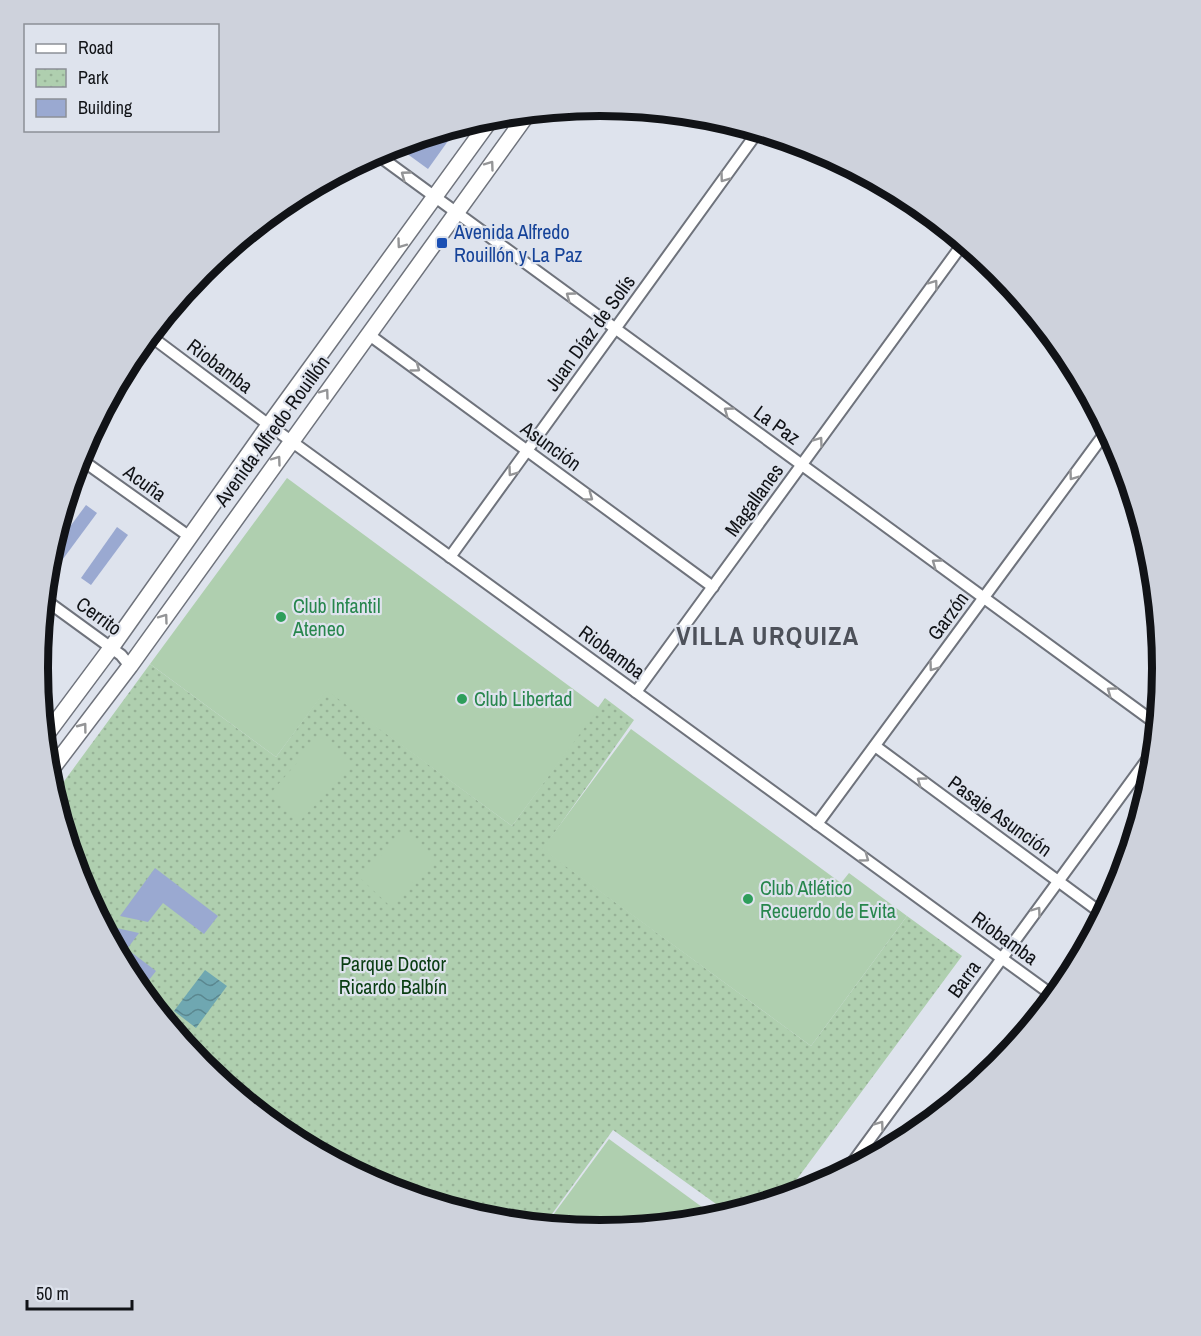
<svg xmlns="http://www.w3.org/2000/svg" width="1201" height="1336" font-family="'Archivo Narrow',sans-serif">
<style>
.park{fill:url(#park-dots)}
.garden{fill:#afcfaf}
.water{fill:url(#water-waves)}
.building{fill:#9aa9d1}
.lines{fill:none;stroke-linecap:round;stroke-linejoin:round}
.street-casing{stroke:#6f737c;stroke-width:14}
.secondary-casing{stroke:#6f737c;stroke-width:18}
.street{stroke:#fff;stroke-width:10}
.secondary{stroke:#fff;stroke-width:15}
.oneway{stroke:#949597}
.transit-dot{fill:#1a4fb4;stroke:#dee3ed;stroke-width:2}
.leisure-dot{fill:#2e9e5b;stroke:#dee3ed;stroke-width:2}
.labels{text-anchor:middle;stroke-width:4.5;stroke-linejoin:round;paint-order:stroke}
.transit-label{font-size:20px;fill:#164399;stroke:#dee3ed;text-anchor:start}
.street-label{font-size:20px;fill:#111317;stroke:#dee3ed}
.leisure-label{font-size:20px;fill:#27864d;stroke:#dee3ed;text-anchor:start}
.park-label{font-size:20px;fill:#093d11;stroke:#dee3ed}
.district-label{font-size:26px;font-weight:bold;letter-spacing:1.5px;fill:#4d515a;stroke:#dee3ed}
.rim{fill:none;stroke:#111317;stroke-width:8}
</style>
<defs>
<pattern id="park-dots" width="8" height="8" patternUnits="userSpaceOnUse" patternTransform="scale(1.5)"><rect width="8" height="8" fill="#afcfaf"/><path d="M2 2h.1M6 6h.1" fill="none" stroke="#96b196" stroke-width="1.8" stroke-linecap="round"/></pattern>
<pattern id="water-waves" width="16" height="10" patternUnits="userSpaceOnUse" patternTransform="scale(1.5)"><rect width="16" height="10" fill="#6fa7b1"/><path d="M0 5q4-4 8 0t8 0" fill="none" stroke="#5a878f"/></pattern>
</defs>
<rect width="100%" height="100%" fill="#dee3ed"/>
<polygon class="park" points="150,664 276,757 326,689 512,826 605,698 634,720 543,849 811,1046 907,916 962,956 783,1198 730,1214 613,1130 544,1225 490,1220 385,1188 287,1136 202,1066 132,980 80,883 54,795"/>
<g class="garden">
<polygon points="287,478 599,708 512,826 326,690 276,757 150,664"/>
<polygon points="631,729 841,883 849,873 907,916 811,1046 542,849"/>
<polygon points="321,735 352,766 299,822 269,795"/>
<polygon points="405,831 434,860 390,906 360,878"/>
<polygon points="609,1139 717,1218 710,1220 600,1231 545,1226"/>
</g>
<polygon class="water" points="205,970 227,986 196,1028 174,1011"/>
<g class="building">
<polygon points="446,129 453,134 428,169 395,145"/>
<polygon points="86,505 97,513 60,563 49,555"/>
<polygon points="117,527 128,535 91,585 81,578"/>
<polygon points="155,868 218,916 204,934 163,903 148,922 120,916"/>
<polygon points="112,927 139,933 127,949 156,971 142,989 132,980 107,933"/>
</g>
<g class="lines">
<defs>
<g id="street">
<polyline points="375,153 1158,725"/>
<polyline points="899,192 946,226"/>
<polyline points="368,334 713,587"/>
<polyline points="149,335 269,425 1055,997"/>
<polyline points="79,458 190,537"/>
<polyline points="450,557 759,130"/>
<polyline points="44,599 121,655 130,666"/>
<polyline points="636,692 964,242"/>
<polyline points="875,746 1104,915"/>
<polyline points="817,824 1108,429"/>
<polyline points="845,1173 1155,749"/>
</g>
<g id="secondary">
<polyline points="44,738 111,648 269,425 494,115"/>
<polyline points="48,774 130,666 529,112"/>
</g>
</defs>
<use href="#street" class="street-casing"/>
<use href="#secondary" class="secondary-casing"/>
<use href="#street" class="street"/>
<use href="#secondary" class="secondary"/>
</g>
<defs><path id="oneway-chevron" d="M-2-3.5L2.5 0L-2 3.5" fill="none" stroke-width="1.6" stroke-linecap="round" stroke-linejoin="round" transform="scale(1.5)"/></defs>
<g class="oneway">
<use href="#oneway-chevron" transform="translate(490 165) rotate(-54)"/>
<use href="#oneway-chevron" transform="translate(405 175) rotate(-144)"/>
<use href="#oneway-chevron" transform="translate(724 178) rotate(126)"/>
<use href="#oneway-chevron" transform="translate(401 244) rotate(126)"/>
<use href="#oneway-chevron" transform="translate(934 284) rotate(-54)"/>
<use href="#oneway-chevron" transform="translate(570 296) rotate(-144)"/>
<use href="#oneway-chevron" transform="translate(416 368) rotate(36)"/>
<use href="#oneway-chevron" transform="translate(325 393) rotate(-54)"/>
<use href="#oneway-chevron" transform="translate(728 411) rotate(-144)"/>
<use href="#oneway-chevron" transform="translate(819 441) rotate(-54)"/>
<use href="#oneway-chevron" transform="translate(277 460) rotate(-54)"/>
<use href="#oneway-chevron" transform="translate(512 472) rotate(126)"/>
<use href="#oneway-chevron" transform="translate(1073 476) rotate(126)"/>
<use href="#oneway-chevron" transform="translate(589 497) rotate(36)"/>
<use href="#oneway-chevron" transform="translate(936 563) rotate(-144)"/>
<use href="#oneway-chevron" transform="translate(164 618) rotate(-54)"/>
<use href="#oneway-chevron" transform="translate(933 667) rotate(126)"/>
<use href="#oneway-chevron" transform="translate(1111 691) rotate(-144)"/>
<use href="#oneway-chevron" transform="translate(83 727) rotate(-53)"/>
<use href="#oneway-chevron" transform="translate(921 781) rotate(-144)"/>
<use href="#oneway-chevron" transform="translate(865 858) rotate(36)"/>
<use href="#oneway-chevron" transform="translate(1037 911) rotate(-54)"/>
<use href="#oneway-chevron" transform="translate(880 1125) rotate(-54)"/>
</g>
<rect class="transit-dot" x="436" y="237" width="12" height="12" rx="3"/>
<g class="leisure-dot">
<circle cx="281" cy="617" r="6"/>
<circle cx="462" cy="699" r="6"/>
<circle cx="748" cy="899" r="6"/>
</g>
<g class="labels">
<g class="transit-label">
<text x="454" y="239">Avenida Alfredo<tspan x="454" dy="23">Rouillón y La Paz</tspan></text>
</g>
<g class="street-label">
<text transform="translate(590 333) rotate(-54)" y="7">Juan Díaz de Solís</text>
<text transform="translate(220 366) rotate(37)" y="7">Riobamba</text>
<text transform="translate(777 425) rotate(36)" y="7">La Paz</text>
<text transform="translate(272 431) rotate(-54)" y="7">Avenida Alfredo Rouillón</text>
<text transform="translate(551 446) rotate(36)" y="7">Asunción</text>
<text transform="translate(145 483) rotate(36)" y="7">Acuña</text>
<text transform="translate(754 500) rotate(-54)" y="7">Magallanes</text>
<text transform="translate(99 616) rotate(36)" y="7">Cerrito</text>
<text transform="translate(948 616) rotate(-54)" y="7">Garzón</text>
<text transform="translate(612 652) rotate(36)" y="7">Riobamba</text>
<text transform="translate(1000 816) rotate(36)" y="7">Pasaje Asunción</text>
<text transform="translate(1005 938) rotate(36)" y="7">Riobamba</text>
<text transform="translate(964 979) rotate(-54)" y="7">Barra</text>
</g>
<g class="leisure-label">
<text x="293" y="613">Club Infantil<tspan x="293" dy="23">Ateneo</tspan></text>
<text x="474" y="706">Club Libertad</text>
<text x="760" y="895">Club Atlético<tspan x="760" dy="23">Recuerdo de Evita</tspan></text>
</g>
<g class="park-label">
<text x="393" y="971">Parque Doctor<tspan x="393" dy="23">Ricardo Balbín</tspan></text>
</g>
<g class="district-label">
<text x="768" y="645">VILLA URQUIZA</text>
</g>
</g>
<path d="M0 0H1201V1336H0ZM48 668a552 552 0 1 1 1104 0a552 552 0 1 1-1104 0Z" fill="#ced2dc" fill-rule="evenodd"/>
<path class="rim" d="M48 668a552 552 0 1 1 1104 0a552 552 0 1 1-1104 0Z"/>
<rect x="24" y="24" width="195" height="108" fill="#dee3ed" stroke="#8c9097" stroke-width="1.5"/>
<rect x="36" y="44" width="30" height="9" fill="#ffffff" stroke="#8c9097" stroke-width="1.5"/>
<text x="78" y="54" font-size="18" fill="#111317">Road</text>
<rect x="36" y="69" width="30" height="18" fill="url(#park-dots)" stroke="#8c9097" stroke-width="1.5"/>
<text x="78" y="84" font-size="18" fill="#111317">Park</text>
<rect x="36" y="99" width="30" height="18" fill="#9aa9d1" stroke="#8c9097" stroke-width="1.5"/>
<text x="78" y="114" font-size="18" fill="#111317">Building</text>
<path d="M27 1300v9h105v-9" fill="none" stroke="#111317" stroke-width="3"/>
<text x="36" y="1300" font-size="18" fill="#111317" stroke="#dee3ed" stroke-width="4.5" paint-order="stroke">50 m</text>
</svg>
